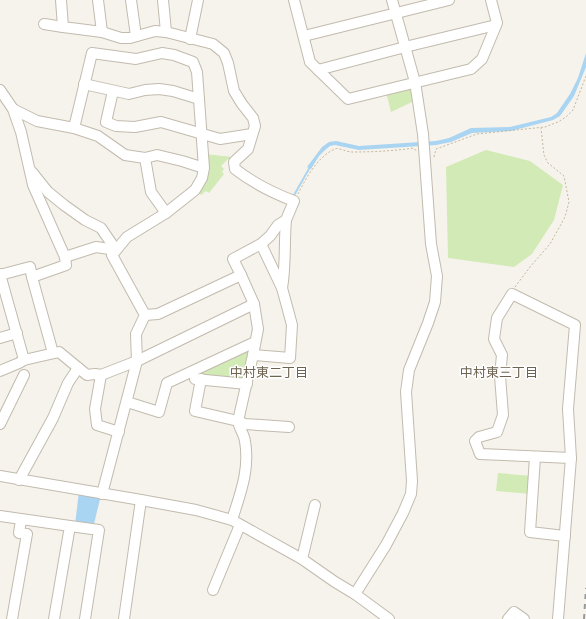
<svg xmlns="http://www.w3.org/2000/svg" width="586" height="619" font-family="Raleway,'Noto Sans JP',sans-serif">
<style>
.green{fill:#d2eab5}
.water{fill:#a9d4f2}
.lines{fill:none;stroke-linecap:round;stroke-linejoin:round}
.stream{stroke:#a9d4f2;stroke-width:2}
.minor-casing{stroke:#c2bbae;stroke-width:12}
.path{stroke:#c4b79f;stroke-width:1;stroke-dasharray:2 2;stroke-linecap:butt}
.minor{stroke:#fff;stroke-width:10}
.rail{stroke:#9a9a9a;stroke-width:2;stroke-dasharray:5 5;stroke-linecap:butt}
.labels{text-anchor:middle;stroke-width:3;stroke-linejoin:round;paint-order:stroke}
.neighbourhood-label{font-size:13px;fill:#6e6250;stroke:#fff}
</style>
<rect width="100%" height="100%" fill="#f6f3ec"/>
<g class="green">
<polygon points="413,84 414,96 412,102 391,112 386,92"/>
<polygon points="486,150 530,161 563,185 554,220 532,254 514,267 448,258 446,167"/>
<polygon points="205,154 232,157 228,159 221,166 224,169 222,172 224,174 209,193 206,191 201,195 197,191"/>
<polygon points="253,343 245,382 184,377"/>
<polygon points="498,473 532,476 531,494 496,491"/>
</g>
<g class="water">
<polygon points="586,53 586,67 574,96 560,116 553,120 511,131 472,133 451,142 436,145 359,150 335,145 330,146 325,150 319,156 311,169 307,167 322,147 329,142 336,141 359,146 436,141 449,138 471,128 510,127 551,117 557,113 570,94 578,78"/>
<polygon points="79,491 101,495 93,528 75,525"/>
</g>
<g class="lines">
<polyline class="stream" points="293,197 310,167"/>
<defs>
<g id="minor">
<path d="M61 0 63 27 102 32 121 38H130L155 31 166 32 213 44 224 53 228 63 234 91 242 104 253 118 255 126 248 149 234 162 235 169C253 183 273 193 294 201L286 220 278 225 270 236 261 244 233 259 241 275"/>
<polyline points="98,0 102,32"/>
<polyline points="131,0 136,36"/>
<polyline points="163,0 166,32"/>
<polyline points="294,0 310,62 348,99 471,69 482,59 497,23 491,0"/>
<polyline points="44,24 63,27"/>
<polyline points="304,36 449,0"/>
<polyline points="190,39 198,0"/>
<polyline points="318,70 405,47 496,25"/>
<polyline points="84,84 129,94 145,90 159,89 173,91 199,99"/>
<polyline points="0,90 13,109 21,132 33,185 65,257"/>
<polyline points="113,91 106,122 116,126 135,127 161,122 220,139 252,134"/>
<polyline points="13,109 37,121 74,128"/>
<polyline points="145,158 151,192 166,213"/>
<polyline points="32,172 48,192 64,205 85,220 101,228 116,250"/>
<polyline points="0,274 24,360"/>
<polyline points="0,275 30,267 32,277 66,265 65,257 96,247 116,250"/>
<polyline points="32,277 53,353"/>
<path d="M282 288C286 265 284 243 286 220"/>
<polygon points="512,294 575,325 568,409 571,458 480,454 475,441 479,437 497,432 503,415 500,376 502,355 494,339 497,318"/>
<path d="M145 315 158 314 241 275 254 304 258 329 253 355 238 421C239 428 244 434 245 441 250 470 240 494 232 520"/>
<polyline points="0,338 17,333"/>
<polyline points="253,355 290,358 292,325 282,288 261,244"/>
<polyline points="0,371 19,363 24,360 59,352 87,375 95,374 101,375 137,361 254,304"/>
<polyline points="101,375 95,409 97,425 119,432"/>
<polyline points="195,379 247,384"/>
<polyline points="201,379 195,411 238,421 245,424 289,427"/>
<polyline points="127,402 159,412 167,383 255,342"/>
<polyline points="0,424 24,375"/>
<polyline points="535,457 530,532 565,536"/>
<polyline points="0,476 141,500 196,510 232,520 302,559 335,582 355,594 389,619"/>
<polyline points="19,480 53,418 68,383 78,368"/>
<polyline points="102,494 137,361 136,334 145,315 112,255 127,237 166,213 195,190 202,178 204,168 197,72 193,62 174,55 162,53 136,59 92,53 74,128 98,136 125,155 145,158 157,155 182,161 204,168"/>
<polyline points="0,516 70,526 54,619"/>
<polyline points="70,526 99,530 85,619"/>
<polyline points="302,559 315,505"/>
<polyline points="213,590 240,525"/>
<polyline points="355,594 386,545 403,513 411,494 412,481 406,392 409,370 428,323 435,302 437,276 431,244 423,134 415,82 392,0"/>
<polyline points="12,619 27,534 19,533 21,520"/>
<polyline points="124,619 141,500"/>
<polyline points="508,619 514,612 524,619"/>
<polyline points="558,619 571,458"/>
</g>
</defs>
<use href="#minor" class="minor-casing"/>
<g class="path">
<polyline points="434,157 436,149 477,134 545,127 558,122 566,117 573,110 586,76"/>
<path d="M298 194C306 178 318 156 335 149 338 147 346 152 352 152 373 152 393 151 414 148L416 151"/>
<polyline points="515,287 530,267 550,244 565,217 569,202 564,176 548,163 544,155 541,128"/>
</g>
<use href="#minor" class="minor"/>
<polyline class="rail" points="584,619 586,588"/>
</g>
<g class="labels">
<g class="neighbourhood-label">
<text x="269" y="377">中村東二丁目</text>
<text x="499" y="377">中村東三丁目</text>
</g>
</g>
</svg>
